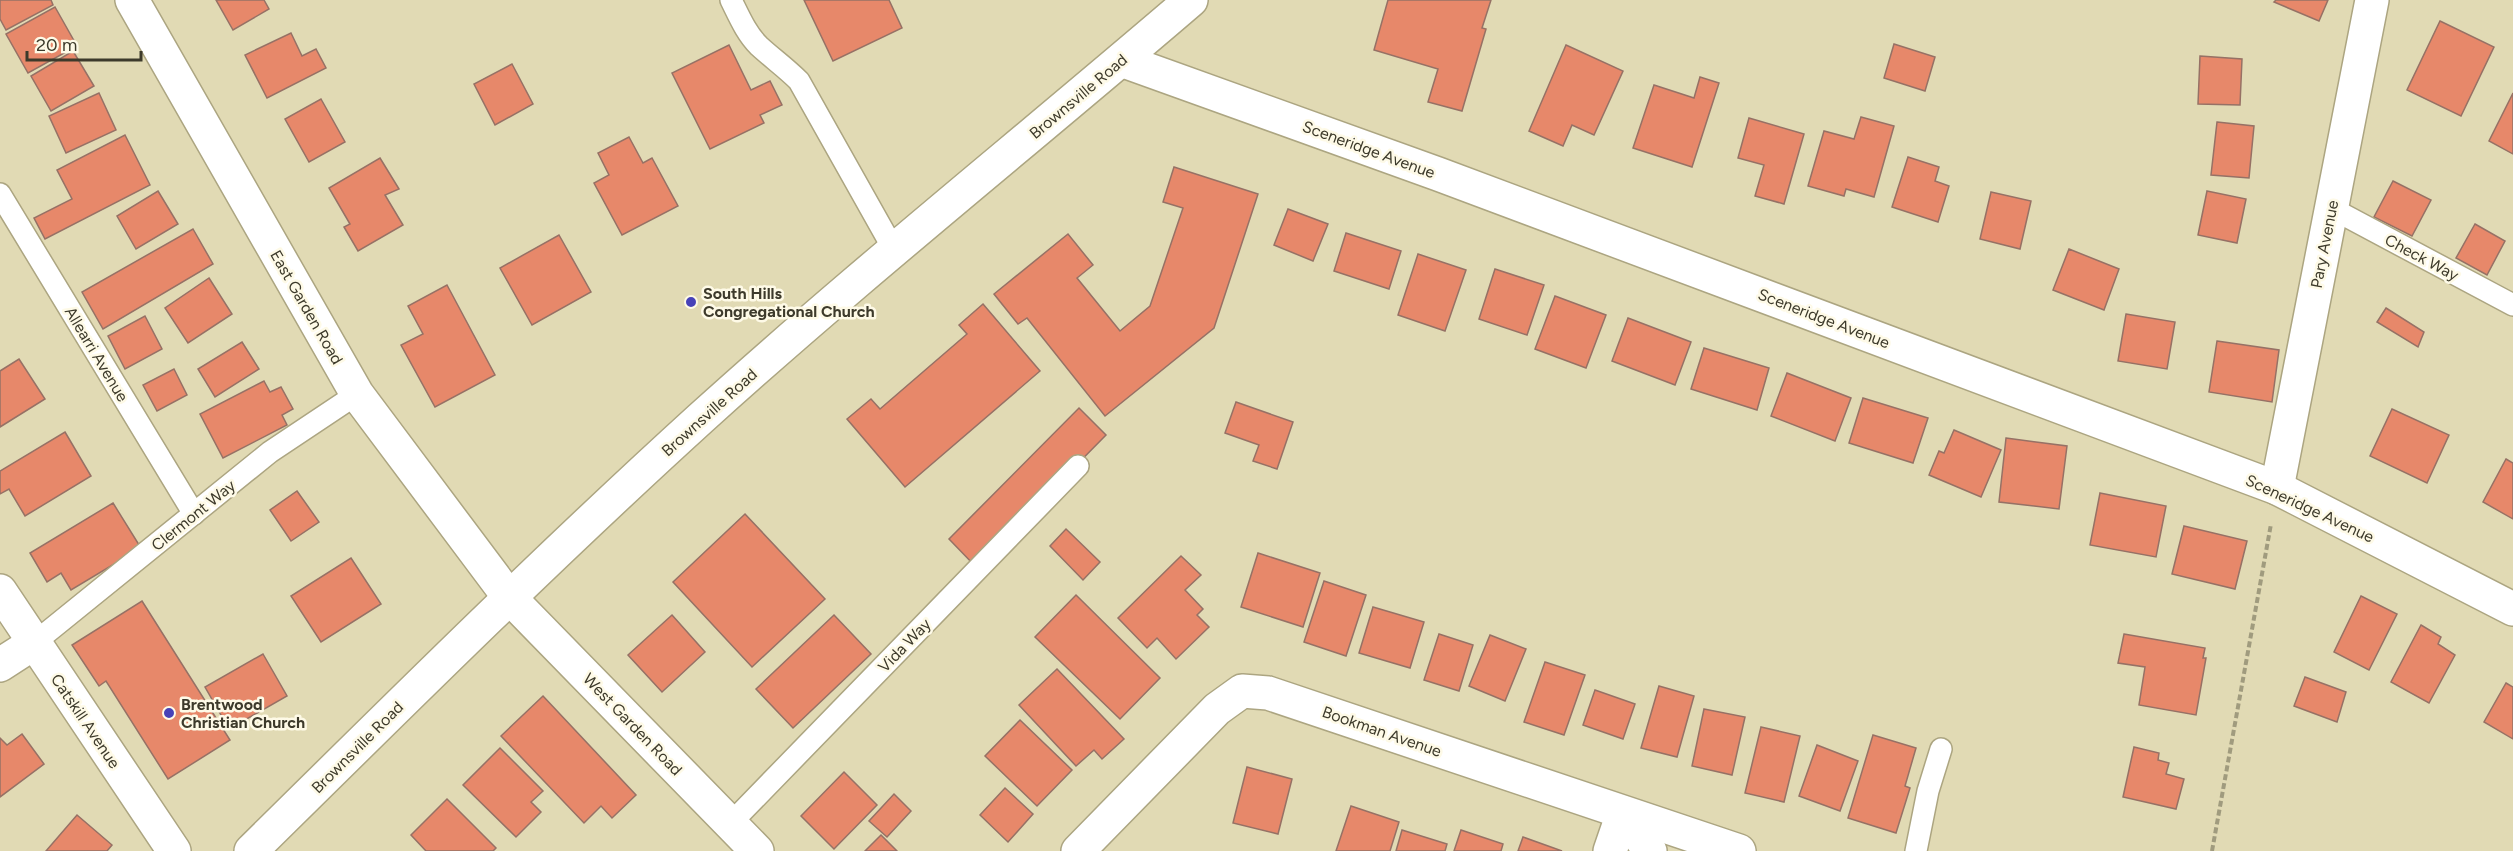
<svg xmlns="http://www.w3.org/2000/svg" width="2513" height="851" font-family="Figtree,sans-serif">
<style>
.building{fill:#e7886a;stroke:#967165;stroke-width:1.5}
.lines{fill:none;stroke-linecap:round;stroke-linejoin:round}
.service-casing{stroke:#aca581;stroke-width:24}
.minor-casing{stroke:#aca581;stroke-width:36}
.secondary-casing{stroke:#aca581;stroke-width:36}
.path{stroke:#a09b7e;stroke-width:4;stroke-dasharray:6 3;stroke-linecap:butt}
.service{stroke:#fff;stroke-width:21}
.minor{stroke:#fff;stroke-width:33}
.secondary{stroke:#fff;stroke-width:33}
.poi-dot{fill:#4742b8;stroke:#fefae7;stroke-width:2}
.labels{text-anchor:middle;stroke-width:5;stroke-linejoin:round;paint-order:stroke}
.street-label{font-size:16px;fill:#3d3a2b;stroke:#fefae7}
.poi-label{font-size:16px;font-weight:bold;fill:#3d3a2b;stroke:#fefae7;text-anchor:start}
</style>
<rect width="100%" height="100%" fill="#e1dab4"/>
<g class="building">
<polygon points="0,0 51,0 53,5 6,30 0,19"/>
<polygon points="216,0 264,0 269,9 233,30"/>
<polygon points="804,0 889,0 902,28 833,61"/>
<polygon points="1388,0 1491,0 1482,28 1486,29 1462,111 1428,102 1438,69 1374,50"/>
<polygon points="2276,0 2328,0 2319,21 2274,2"/>
<polygon points="55,7 77,46 28,73 6,34"/>
<polygon points="2440,21 2494,47 2461,116 2407,90"/>
<polygon points="291,33 302,56 316,49 326,68 267,98 245,55"/>
<polygon points="1894,44 1935,57 1925,91 1884,78"/>
<polygon points="729,45 751,90 770,81 782,105 760,115 764,123 710,149 672,73"/>
<polygon points="1566,45 1623,71 1594,135 1572,125 1563,146 1529,131"/>
<polygon points="73,51 94,86 51,111 31,76"/>
<polygon points="2200,56 2242,59 2240,105 2198,104"/>
<polygon points="512,64 533,104 495,125 474,84"/>
<polygon points="1700,77 1719,83 1692,167 1633,148 1654,85 1694,98"/>
<polygon points="99,93 116,130 66,153 49,116"/>
<polygon points="2513,93 2513,154 2489,141"/>
<polygon points="321,99 345,142 309,162 285,119"/>
<polygon points="1861,117 1894,126 1874,197 1846,189 1844,196 1808,186 1824,131 1854,139"/>
<polygon points="1749,118 1804,134 1784,204 1755,196 1764,165 1738,158"/>
<polygon points="2217,122 2254,126 2249,178 2211,175"/>
<polygon points="125,135 150,185 45,239 34,218 72,199 57,170"/>
<polygon points="629,137 643,163 652,158 678,206 622,235 594,183 609,175 598,153"/>
<polygon points="1908,157 1939,167 1935,181 1949,186 1938,222 1892,207"/>
<polygon points="380,158 399,189 385,195 403,225 358,251 344,227 350,224 329,188"/>
<polygon points="1174,167 1258,194 1214,328 1105,416 1027,318 1018,324 994,294 1068,234 1093,265 1077,278 1120,331 1150,306 1183,208 1163,202"/>
<polygon points="2393,181 2431,200 2412,236 2374,217"/>
<polygon points="158,191 178,224 136,249 117,216"/>
<polygon points="2207,191 2246,199 2237,243 2198,235"/>
<polygon points="1991,192 2031,201 2020,249 1980,239"/>
<polygon points="1288,209 1328,224 1313,261 1274,245"/>
<polygon points="2475,224 2505,241 2487,275 2456,258"/>
<polygon points="193,229 213,264 103,329 82,292"/>
<polygon points="1346,233 1401,251 1389,289 1334,271"/>
<polygon points="559,235 591,292 532,325 500,268"/>
<polygon points="2069,249 2119,269 2104,310 2053,290"/>
<polygon points="1418,254 1466,270 1445,331 1398,315"/>
<polygon points="1495,269 1544,285 1527,335 1479,319"/>
<polygon points="209,278 232,314 188,343 165,308"/>
<polygon points="447,285 495,375 435,407 401,345 423,334 408,306"/>
<polygon points="1555,296 1606,315 1586,368 1535,349"/>
<polygon points="983,304 1040,371 905,487 847,419 871,399 880,409 967,334 959,325"/>
<polygon points="2386,308 2424,332 2418,347 2377,322"/>
<polygon points="2126,314 2175,322 2167,369 2118,361"/>
<polygon points="145,316 162,349 125,369 108,336"/>
<polygon points="1628,318 1691,342 1675,385 1612,361"/>
<polygon points="2217,341 2279,350 2272,402 2209,392"/>
<polygon points="242,342 259,369 215,397 198,369"/>
<polygon points="1704,348 1769,368 1757,410 1691,389"/>
<polygon points="19,359 45,399 0,427 0,371"/>
<polygon points="174,369 187,395 157,411 143,385"/>
<polygon points="1787,373 1851,398 1835,441 1771,416"/>
<polygon points="264,381 270,392 281,387 293,409 282,415 287,425 223,458 200,414"/>
<polygon points="1863,398 1928,418 1913,463 1849,443"/>
<polygon points="1236,402 1293,422 1277,469 1253,461 1259,445 1225,433"/>
<polygon points="1079,408 1106,435 976,567 949,539"/>
<polygon points="2392,409 2449,435 2427,483 2370,456"/>
<polygon points="1954,430 2001,450 1981,497 1929,475 1939,451 1944,453"/>
<polygon points="65,432 91,476 25,516 9,489 0,494 0,471"/>
<polygon points="2006,438 2067,446 2059,509 1999,502"/>
<polygon points="2506,459 2513,463 2513,519 2483,502"/>
<polygon points="297,491 319,522 291,541 270,510"/>
<polygon points="2100,493 2166,506 2156,557 2090,545"/>
<polygon points="113,503 141,548 71,590 61,573 47,582 30,553"/>
<polygon points="745,514 825,599 752,667 673,582"/>
<polygon points="2184,526 2247,541 2235,589 2172,574"/>
<polygon points="1066,529 1100,562 1083,580 1050,546"/>
<polygon points="1258,553 1320,573 1303,627 1241,607"/>
<polygon points="1181,556 1201,575 1185,590 1203,609 1197,615 1209,627 1176,659 1157,638 1147,648 1118,618"/>
<polygon points="351,558 381,604 321,642 291,596"/>
<polygon points="1324,581 1366,595 1346,656 1304,642"/>
<polygon points="1076,595 1160,678 1120,719 1035,637"/>
<polygon points="2361,596 2397,614 2369,670 2334,652"/>
<polygon points="142,601 230,740 168,779 106,681 99,686 72,645"/>
<polygon points="1373,607 1424,622 1410,668 1359,653"/>
<polygon points="672,615 705,652 662,692 628,655"/>
<polygon points="834,615 871,654 793,728 756,689"/>
<polygon points="2421,625 2441,637 2438,644 2455,655 2429,703 2391,682"/>
<polygon points="1439,634 1473,645 1459,691 1424,680"/>
<polygon points="2124,634 2205,648 2203,658 2206,658 2196,715 2139,705 2145,667 2118,663"/>
<polygon points="1490,635 1526,649 1505,701 1469,686"/>
<polygon points="263,654 287,696 229,729 205,687"/>
<polygon points="1545,662 1585,675 1564,735 1524,722"/>
<polygon points="1057,669 1124,739 1102,759 1094,750 1076,766 1019,705"/>
<polygon points="2305,677 2346,692 2337,722 2294,706"/>
<polygon points="2506,683 2513,687 2513,739 2484,722"/>
<polygon points="1659,686 1694,696 1677,757 1641,748"/>
<polygon points="1595,690 1635,704 1623,739 1583,725"/>
<polygon points="543,696 636,795 612,818 601,806 584,823 501,736"/>
<polygon points="1704,709 1745,717 1732,775 1692,766"/>
<polygon points="1020,720 1072,770 1037,806 985,756"/>
<polygon points="1761,727 1800,736 1784,802 1745,793"/>
<polygon points="22,734 44,764 0,797 0,738 7,745"/>
<polygon points="1873,735 1916,748 1905,786 1910,788 1896,833 1848,818"/>
<polygon points="1817,745 1858,761 1840,811 1799,796"/>
<polygon points="2134,747 2159,753 2158,760 2169,763 2166,774 2184,779 2176,809 2123,797"/>
<polygon points="500,748 543,791 531,802 541,812 516,837 463,785"/>
<polygon points="1247,767 1292,779 1278,834 1233,823"/>
<polygon points="844,772 877,805 834,849 801,816"/>
<polygon points="1005,788 1033,814 1008,842 980,815"/>
<polygon points="894,794 911,811 887,837 869,821"/>
<polygon points="447,799 496,848 493,851 426,851 411,835"/>
<polygon points="1351,806 1399,822 1390,851 1336,851"/>
<polygon points="77,815 112,845 107,851 46,851"/>
<polygon points="1402,830 1447,844 1445,851 1396,851"/>
<polygon points="1461,830 1503,844 1501,851 1454,851"/>
<polygon points="881,835 897,851 865,851"/>
<polygon points="1523,837 1562,851 1518,851"/>
</g>
<g class="lines">
<defs>
<g id="service">
<path d="M731 0C739 16 746 33 759 46 772 58 786 68 799 81L894 250"/>
<polyline points="0,194 194,514"/>
<polyline points="2331,208 2513,305"/>
<polyline points="34,643 270,452 357,394"/>
<polyline points="730,824 1078,466"/>
<polyline points="1916,851 1928,791 1941,749"/>
</g>
<g id="minor">
<polyline points="132,0 357,394 509,597 757,851"/>
<polyline points="1121,60 1438,174 2277,488 2513,609"/>
<polyline points="2277,488 2372,0"/>
<polyline points="0,591 174,851"/>
<polyline points="0,665 34,643"/>
<polyline points="1623,813 1650,851"/>
<polyline points="1078,851 1217,709 1242,691 1268,693 1739,851"/>
<polyline points="1610,851 1623,813"/>
</g>
<path id="secondary" d="M251 851C399 705 547 558 701 418 860 274 1028 140 1191 0"/>
</defs>
<use href="#service" class="service-casing"/>
<use href="#minor" class="minor-casing"/>
<use href="#secondary" class="secondary-casing"/>
<polyline class="path" points="2212,851 2271,524"/>
<use href="#service" class="service"/>
<use href="#minor" class="minor"/>
<use href="#secondary" class="secondary"/>
</g>
<g class="poi-dot">
<circle cx="691" cy="302" r="6"/>
<circle cx="169" cy="713" r="6"/>
</g>
<g class="labels">
<g class="street-label">
<text transform="translate(1078 96) rotate(-40)" y="6">Brownsville Road</text>
<text transform="translate(1369 149) rotate(20)" y="6">Sceneridge Avenue</text>
<text transform="translate(2324 244) rotate(-79)" y="6">Pary Avenue</text>
<text transform="translate(2422 257) rotate(28)" y="6">Check Way</text>
<text transform="translate(307 307) rotate(60)" y="6">East Garden Road</text>
<text transform="translate(1824 318) rotate(21)" y="6">Sceneridge Avenue</text>
<text transform="translate(97 354) rotate(59)" y="6">Allearri Avenue</text>
<text transform="translate(709 412) rotate(-42)" y="6">Brownsville Road</text>
<text transform="translate(2310 508) rotate(25)" y="6">Sceneridge Avenue</text>
<text transform="translate(193 515) rotate(-39)" y="6">Clermont Way</text>
<text transform="translate(904 645) rotate(-46)" y="6">Vida Way</text>
<text transform="translate(86 721) rotate(56)" y="6">Catskill Avenue</text>
<text transform="translate(633 724) rotate(46)" y="6">West Garden Road</text>
<text transform="translate(1382 731) rotate(19)" y="6">Bookman Avenue</text>
<text transform="translate(357 747) rotate(-45)" y="6">Brownsville Road</text>
</g>
<g class="poi-label">
<text x="703" y="299">South Hills<tspan x="703" dy="18">Congregational Church</tspan></text>
<text x="181" y="710">Brentwood<tspan x="181" dy="18">Christian Church</tspan></text>
</g>
</g>
<path d="M27 51v9h114v-9" fill="none" stroke="#3d3a2b" stroke-width="3"/>
<text x="36" y="51" font-size="18" fill="#3d3a2b" stroke="#fefae7" stroke-width="4.5" paint-order="stroke">20 m</text>
</svg>
